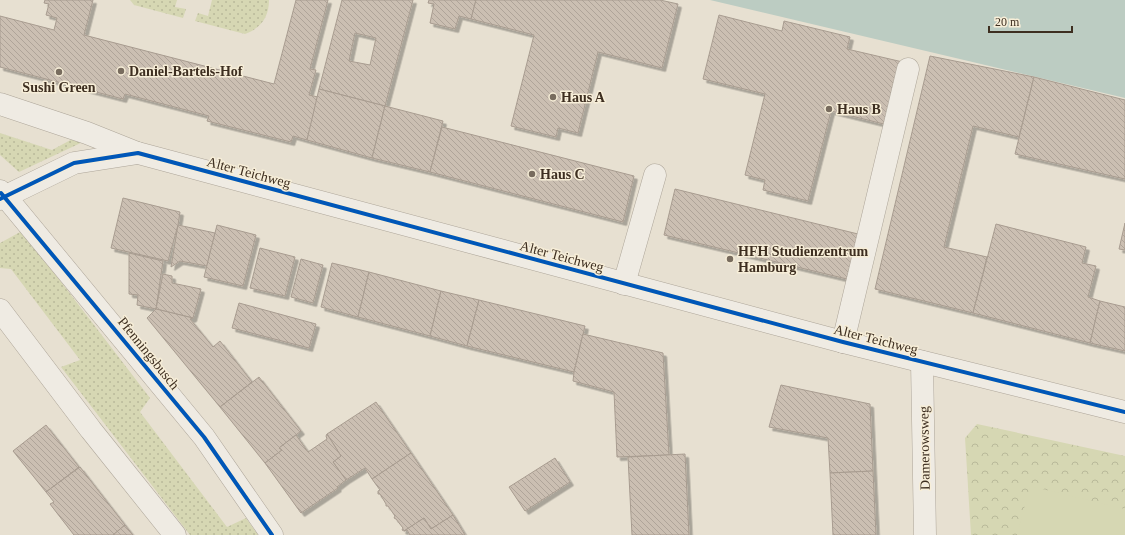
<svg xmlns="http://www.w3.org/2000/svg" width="1125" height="535" font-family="'Times New Roman',serif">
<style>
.grass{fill:url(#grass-dots)}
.park{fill:url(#park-crowns)}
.pitch{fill:#d6d7b3}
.water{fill:#bcccc2}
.building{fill:url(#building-back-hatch);stroke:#a89c90;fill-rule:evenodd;filter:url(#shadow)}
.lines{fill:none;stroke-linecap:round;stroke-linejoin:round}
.minor-casing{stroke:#ada599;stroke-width:23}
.minor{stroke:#efebe3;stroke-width:22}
.cycleway-casing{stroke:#f7eed8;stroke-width:6}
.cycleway{stroke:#0057b8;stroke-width:4}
.poi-dot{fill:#786c5e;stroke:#f7eed8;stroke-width:1.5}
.labels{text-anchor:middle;stroke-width:3;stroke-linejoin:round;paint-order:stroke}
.poi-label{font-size:14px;font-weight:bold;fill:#3d2e20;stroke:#f7eed8;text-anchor:start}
.street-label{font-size:14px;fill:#3d2e20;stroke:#f7eed8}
</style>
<defs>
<pattern id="grass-dots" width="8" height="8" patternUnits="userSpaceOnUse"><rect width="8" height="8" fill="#d6d7b3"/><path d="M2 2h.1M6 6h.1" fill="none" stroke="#b9b99a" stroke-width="1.8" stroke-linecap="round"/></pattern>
<pattern id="park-crowns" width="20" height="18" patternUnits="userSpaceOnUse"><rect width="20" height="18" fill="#d6d7b3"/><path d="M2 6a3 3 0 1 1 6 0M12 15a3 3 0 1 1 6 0" fill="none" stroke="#b9b99a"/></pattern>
<pattern id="building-back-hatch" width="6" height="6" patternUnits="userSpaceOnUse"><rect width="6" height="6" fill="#cbbfb2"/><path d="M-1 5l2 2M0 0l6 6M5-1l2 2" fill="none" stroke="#afa499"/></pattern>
<filter id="shadow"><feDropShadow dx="3.5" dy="3.5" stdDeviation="0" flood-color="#0004"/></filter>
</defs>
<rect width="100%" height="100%" fill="#e7e0d1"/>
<g class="grass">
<polygon points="130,0 177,0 175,7 186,9 183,18 134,5"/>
<path d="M212 0H269C269 17 261 28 245 34L195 21 198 13 208 16Z"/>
<polygon points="0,133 52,150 78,136 87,140 19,172 0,155"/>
<polygon points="22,231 150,398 140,412 227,527 246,518 258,535 190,535 61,367 80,360 11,269 0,268 0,243"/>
</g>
<polygon class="park" points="977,424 1125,456 1125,535 971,535 965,438"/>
<polygon class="pitch" points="1030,486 1125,509 1125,535 1017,535"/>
<polygon class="water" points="710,0 1125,0 1125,98"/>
<g class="building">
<polygon points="45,0 93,0 84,35 274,84 296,0 328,0 310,69 316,70 309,95 318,97 307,140 293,136 291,142 207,121 209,116 125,94 123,99 0,67 0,16 54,30 57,18 46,15 49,4 44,3"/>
<path d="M342 0H413L385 106 319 89ZM355 33 376 38 370 65 349 61Z"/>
<polygon points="429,0 476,0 471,19 459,16 455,29 430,23 434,4 428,3"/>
<polygon points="476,0 660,0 678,4 662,68 598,52 578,133 558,128 556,137 511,126 534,35 471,19"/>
<polygon points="719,15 782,31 784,21 850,37 847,49 907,63 892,126 831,111 808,201 763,190 765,180 745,175 765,94 703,79"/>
<polygon points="930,56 1034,77 1019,137 973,126 944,247 987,257 973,313 875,289"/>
<polygon points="1034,77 1125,100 1125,179 1015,154"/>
<polygon points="319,89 385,106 372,158 307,140"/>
<polygon points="385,106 443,121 430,172 372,158"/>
<polygon points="442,127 634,176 623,222 430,172"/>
<polygon points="675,189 858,234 847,279 664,235"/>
<polygon points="123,198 180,212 178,225 168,261 111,248"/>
<polygon points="1125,223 1125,250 1119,249"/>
<polygon points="996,224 1086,247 1082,263 1096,266 1088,297 1100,301 1090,343 973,313"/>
<polygon points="178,225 215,233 207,266 180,261 171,267"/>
<polygon points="217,225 256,235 243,286 204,277"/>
<polygon points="260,248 295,257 285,296 250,288"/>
<polygon points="129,253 163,261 156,309 137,305 138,295 129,294"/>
<polygon points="301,259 323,265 313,303 291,297"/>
<polygon points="332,263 369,272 358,317 321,307"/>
<polygon points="369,272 441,291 430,336 358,317"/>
<polygon points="163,274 172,276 172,283 201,289 193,318 156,309"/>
<polygon points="441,291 479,300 467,346 430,336"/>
<polygon points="479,300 585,326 574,372 467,346"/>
<polygon points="1100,301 1125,307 1125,351 1090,343"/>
<polygon points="239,303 316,324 309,348 232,328"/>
<polygon points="156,309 193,318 190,319 213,347 220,341 252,382 220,407 147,318"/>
<polygon points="583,334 663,353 669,455 617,457 614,392 573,381 574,372"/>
<polygon points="259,377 301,431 279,448 282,450 265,463 220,407"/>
<polygon points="781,385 870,404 873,471 830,473 828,438 769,427"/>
<polygon points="376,402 411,453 372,479 365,468 346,480 333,462 341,456 327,434"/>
<polygon points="46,425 79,467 46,492 13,451"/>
<polygon points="327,434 341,456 333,462 346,480 337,487 338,488 301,513 265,463 282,450 279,448 296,435 308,452 327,439 326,436"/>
<polygon points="411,453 453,515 431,529 424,518 404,531 402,530 403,528 396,519 394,518 395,516 388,506 386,506 386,504 380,494 378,494 378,491 380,490 372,479"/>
<polygon points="685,454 689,535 632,535 628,457"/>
<polygon points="555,458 570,482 525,511 509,487"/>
<polygon points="80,467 125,525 113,535 74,535 50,504 54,502 46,492"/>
<polygon points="873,471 876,535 833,535 830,473"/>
<polygon points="453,515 465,535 410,535 407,530 404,531 424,518 431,529"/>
<polygon points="125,525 133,535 113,535"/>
</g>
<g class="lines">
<defs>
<g id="minor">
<polyline points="0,104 87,133 137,153"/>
<polyline points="0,191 5,196 204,437 272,535"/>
<polyline points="0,199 74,163 138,153 843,342 1125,412"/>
<polyline points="624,284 655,175"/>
<polyline points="0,310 91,430 175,535"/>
<polyline points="843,342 908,69"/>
<polyline points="922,362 925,535"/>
</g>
</defs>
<use href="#minor" class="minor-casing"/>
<use href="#minor" class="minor"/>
<defs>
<g id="cycleway">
<polyline points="1,193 204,437 272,535"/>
<polyline points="0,199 74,163 138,153 843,342 1125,412"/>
</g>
</defs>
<use href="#cycleway" class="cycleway-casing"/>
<use href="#cycleway" class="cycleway"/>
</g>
<g class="poi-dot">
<circle cx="121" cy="71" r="4"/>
<circle cx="59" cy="72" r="4"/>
<circle cx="553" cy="97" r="4"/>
<circle cx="829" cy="109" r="4"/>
<circle cx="532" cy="174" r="4"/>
<circle cx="730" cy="259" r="4"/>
</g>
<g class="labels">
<g class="poi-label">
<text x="129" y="76">Daniel-Bartels-Hof</text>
<text x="59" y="92" text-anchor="middle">Sushi Green</text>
<text x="561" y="102">Haus A</text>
<text x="837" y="114">Haus B</text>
<text x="540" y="179">Haus C</text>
<text x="738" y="256">HFH Studienzentrum<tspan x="738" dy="16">Hamburg</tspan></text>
</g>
<g class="street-label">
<text transform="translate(249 172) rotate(15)" y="5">Alter Teichweg</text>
<text transform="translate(562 256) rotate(15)" y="5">Alter Teichweg</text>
<text transform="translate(876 339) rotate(14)" y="5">Alter Teichweg</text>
<text transform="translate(149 353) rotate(51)" y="5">Pfenningsbusch</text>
<text transform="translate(924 448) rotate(-91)" y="5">Damerowsweg</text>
</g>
</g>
<path d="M989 26v6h83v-6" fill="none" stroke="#3d2e20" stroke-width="2"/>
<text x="995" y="26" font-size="12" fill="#3d2e20" stroke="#f7eed8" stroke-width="3" paint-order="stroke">20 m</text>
</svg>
